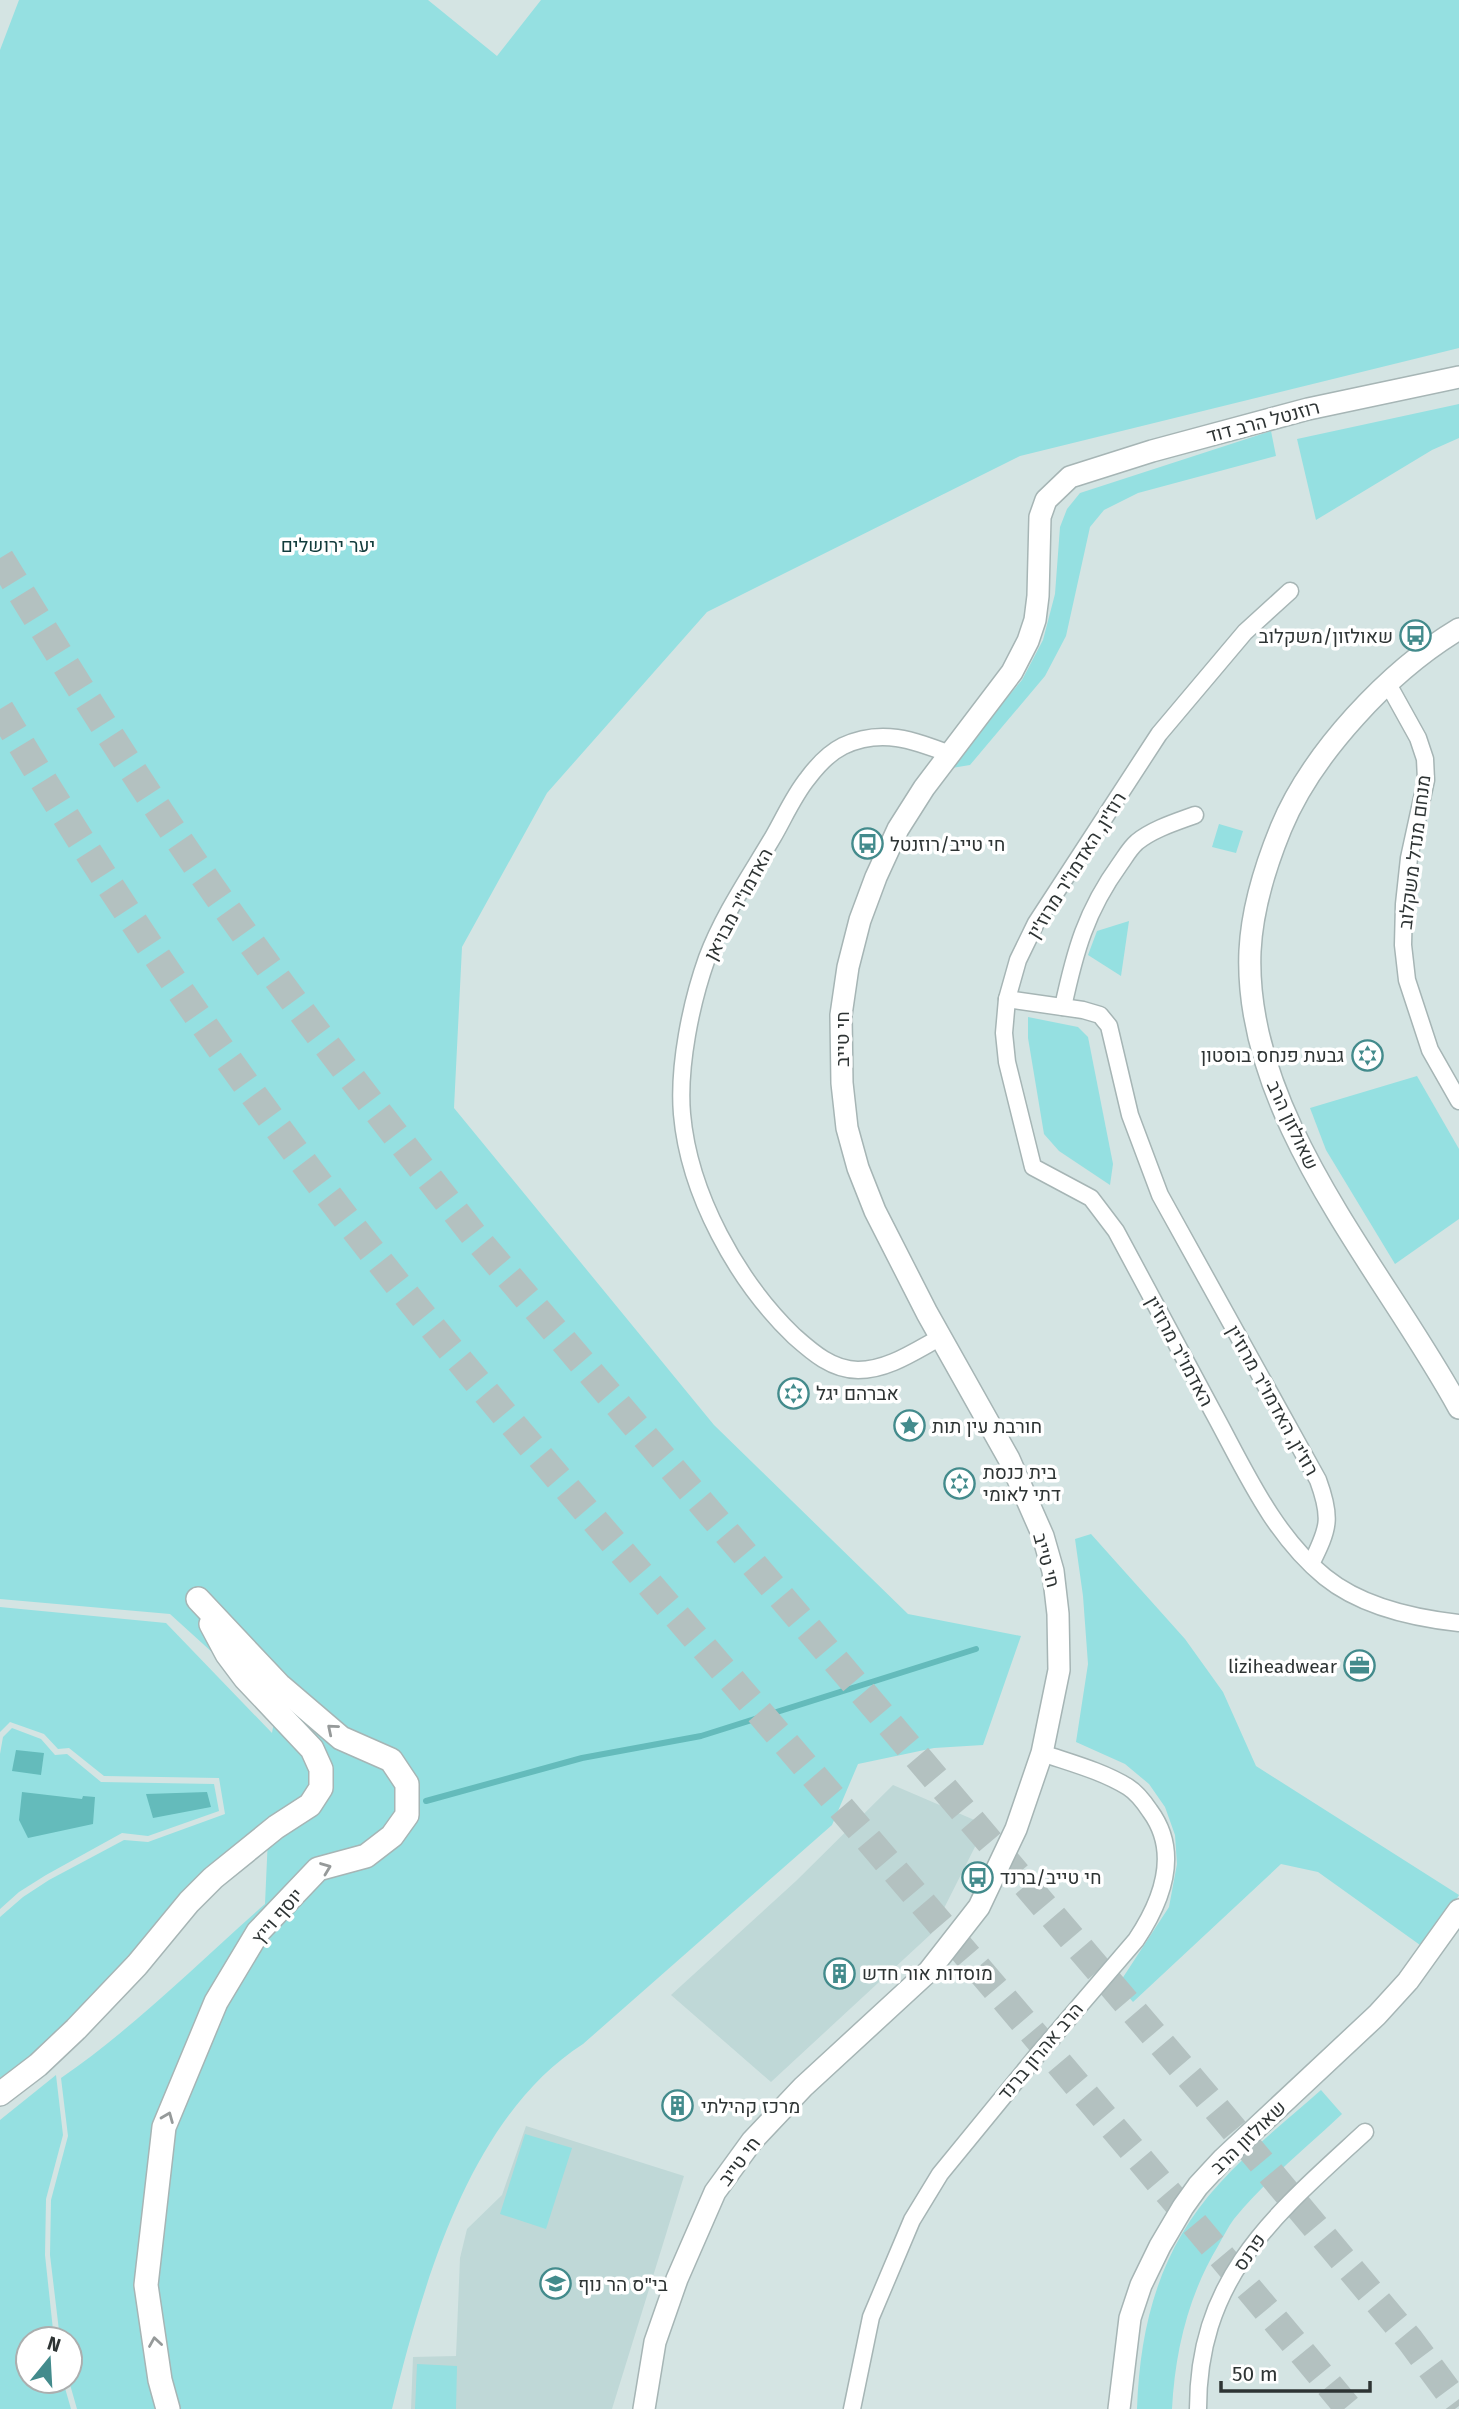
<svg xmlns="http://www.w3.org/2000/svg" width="1459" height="2409" font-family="'Fira Sans',Heebo,sans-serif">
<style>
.built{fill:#bfd8d7}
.green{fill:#95e0e1}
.water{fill:#64bbbb}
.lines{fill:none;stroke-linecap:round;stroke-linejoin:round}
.stream{stroke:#64bbbb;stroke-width:6}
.trunk-tunnel{stroke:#b3c1c0;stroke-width:28;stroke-dasharray:28 14;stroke-linecap:butt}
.minor-casing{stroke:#a6b5b5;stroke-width:19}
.tertiary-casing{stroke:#a6b5b5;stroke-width:24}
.secondary-casing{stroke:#a6b5b5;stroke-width:26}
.minor{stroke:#fff;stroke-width:16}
.tertiary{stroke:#fff;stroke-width:21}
.secondary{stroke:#fff;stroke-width:23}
.oneway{stroke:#969a9a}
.labels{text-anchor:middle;stroke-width:7;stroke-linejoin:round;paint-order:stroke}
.street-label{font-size:19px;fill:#2e3434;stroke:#fff}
.park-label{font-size:19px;fill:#123c3c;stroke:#fff}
.poi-label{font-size:19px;fill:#2e3434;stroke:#fff;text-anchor:start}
</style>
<rect width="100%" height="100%" fill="#d4e4e3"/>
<g class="built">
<polygon points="893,1785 986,1825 931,1934 771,2082 671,1995 796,1881"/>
<polygon points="526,2126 684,2176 612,2409 411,2409 413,2357 456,2356 460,2258 467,2229 502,2195"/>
</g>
<g class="green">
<path d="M19 0H428L497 56 541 0H1459V348L1020 456 707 612 547 793 462 947 454 1108 714 1425 908 1614 1021 1636 983 1745 934 1748 858 1764 832 1825 583 2044C469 2117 423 2285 392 2409H77L69 2381 70 2339H60L50 2255 51 2200 68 2136 61 2078C135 2027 198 1963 265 1904L268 1837 68 2029 0 2078V1917L23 1897 49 1880 124 1840 148 1842 225 1814 219 1778 104 1776 69 1748 58 1749 44 1734 10 1722 0 1732V1607L166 1623 272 1733 274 1722 246 1683 170 1614 0 1599V50Z"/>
<polygon points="1459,404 1459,438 1432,450 1316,520 1297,439"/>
<polygon points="1271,431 1276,456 1138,493 1104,510 1090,527 1066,636 1045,676 970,765 946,769 1022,680 1043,640 1055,594 1060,527 1067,509 1080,493"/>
<polygon points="1219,824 1243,831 1236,853 1212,847"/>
<polygon points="1129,921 1121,976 1088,955 1097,931"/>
<polygon points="1028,1017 1078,1027 1088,1037 1113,1164 1110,1185 1059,1151 1044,1134 1028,1038"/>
<polygon points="1417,1076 1459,1149 1459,1219 1395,1264 1326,1150 1310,1108"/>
<polygon points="1091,1534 1185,1639 1223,1692 1256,1766 1459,1895 1427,1950 1318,1872 1281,1864 1133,2002 1118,1985 1169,1907 1177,1864 1175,1835 1165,1807 1149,1784 1125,1764 1076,1742 1088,1664 1083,1596 1075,1539"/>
<polygon points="12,1728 41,1739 55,1755 67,1754 101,1782 214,1784 219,1811 148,1836 122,1833 46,1875 19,1892 0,1909 0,1754 3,1737"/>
<polygon points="56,2075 63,2135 46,2199 45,2255 54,2339 28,2339 28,2381 63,2381 71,2409 0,2409 0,2120"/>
<path d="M1321 2090 1342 2114C1306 2148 1266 2180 1234 2219 1228 2227 1223 2237 1218 2246 1188 2296 1175 2352 1172 2409H1137C1140 2324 1160 2248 1219 2184 1249 2150 1287 2120 1321 2090Z"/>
<polygon points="525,2134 572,2148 546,2229 500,2214"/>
<polygon points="417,2364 457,2366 456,2409 415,2409"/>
</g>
<g class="water">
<polygon points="16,1750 44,1753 41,1775 12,1771"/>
<polygon points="22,1792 82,1799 83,1796 95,1797 93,1824 28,1838 19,1820"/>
<polygon points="207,1792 211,1807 153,1818 146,1794"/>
</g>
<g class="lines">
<polyline class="stream" points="426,1801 582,1758 701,1736 976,1649"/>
<g class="trunk-tunnel">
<path d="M0 558C80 689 161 820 252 944 324 1044 400 1141 476 1238L1205 2095 1410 2340 1459 2406"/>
<path d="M0 709C123 916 260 1113 411 1301 518 1434 631 1562 742 1692 946 1930 1149 2168 1349 2409"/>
</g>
<defs>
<g id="minor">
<path d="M1290 591 1245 632 1159 734 1036 923 1018 960 1007 999 1083 1010 1100 1015 1109 1026 1130 1115 1160 1195 1318 1480C1332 1518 1329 1528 1311 1564"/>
<polyline points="1388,684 1418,738 1425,759 1426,780 1409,858 1404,904 1403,945 1407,980 1430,1050 1459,1101"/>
<path d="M1007 999 1004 1033 1007 1062 1033 1167 1091 1198 1116 1231C1148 1291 1180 1350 1212 1410 1244 1468 1272 1534 1325 1577 1362 1607 1413 1618 1459 1623"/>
<path d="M1063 1007C1075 951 1086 911 1120 864 1125 857 1130 848 1137 842 1153 829 1176 822 1195 815"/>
<path d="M941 1337C915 1351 888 1370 858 1370 832 1370 812 1352 794 1336 737 1281 689 1194 682 1114 678 1066 691 1003 707 958 723 915 750 876 773 837 784 818 794 795 808 778 817 766 829 753 843 746 881 728 913 740 950 754"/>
<path d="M852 2409 871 2317 912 2220 940 2174 1039 2053 1136 1940C1162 1901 1181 1853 1150 1811 1144 1802 1136 1792 1128 1787 1102 1771 1071 1763 1042 1753"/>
<path d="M1198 2409C1198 2276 1276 2214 1365 2132"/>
</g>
<g id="tertiary">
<path d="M1459 629C1389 671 1312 753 1281 828 1265 867 1252 908 1250 951 1243 1116 1384 1270 1459 1408"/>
<polyline points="644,2409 655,2342 677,2279 715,2192 752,2141 803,2087 929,1971 979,1907 1016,1829 1042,1753 1059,1670 1058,1614 1053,1571 1043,1536 1009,1459 927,1313 875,1211 858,1168 847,1128 842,1083 841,1015 848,967 860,920 876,877 898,829 924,788 1012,672 1028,641 1035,620 1038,596 1040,517 1046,500 1070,477 1152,451 1308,409 1459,377"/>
<polyline points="1119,2409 1130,2318 1141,2285 1160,2246 1183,2207 1198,2186 1223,2159 1377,2015 1408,1981 1459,1910"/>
</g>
<g id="secondary">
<polyline points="0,2094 38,2065 76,2029 137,1965 189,1902 213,1878 276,1827 310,1805 321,1788 321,1769 312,1749 245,1678 227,1654 211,1624"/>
<polyline points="168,2409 160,2380 146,2285 164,2127 216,2002 258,1932 318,1869 366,1856 392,1836 407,1815 407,1784 391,1760 341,1738 279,1685 198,1599"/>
</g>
</defs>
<use href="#minor" class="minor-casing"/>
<use href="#tertiary" class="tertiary-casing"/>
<use href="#secondary" class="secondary-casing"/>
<use href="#minor" class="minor"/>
<use href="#tertiary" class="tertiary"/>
<use href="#secondary" class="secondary"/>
</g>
<defs><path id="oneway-chevron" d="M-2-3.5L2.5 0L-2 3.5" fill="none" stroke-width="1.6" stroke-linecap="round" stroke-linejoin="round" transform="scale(1.75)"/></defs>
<g class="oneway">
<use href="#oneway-chevron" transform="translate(332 1729) rotate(-140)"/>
<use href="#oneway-chevron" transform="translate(326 1868) rotate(-21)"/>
<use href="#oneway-chevron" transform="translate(168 2117) rotate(-68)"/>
<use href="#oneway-chevron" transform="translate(155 2342) rotate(-99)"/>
</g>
<defs>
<symbol id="bus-ring" viewBox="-11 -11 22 22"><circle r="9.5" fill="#fff" stroke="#438b8c" stroke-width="1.5"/><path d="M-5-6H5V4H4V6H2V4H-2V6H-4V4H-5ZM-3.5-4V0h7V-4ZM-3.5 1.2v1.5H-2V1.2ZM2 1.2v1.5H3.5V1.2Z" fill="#438b8c"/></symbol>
<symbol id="synagogue-ring" viewBox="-11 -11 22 22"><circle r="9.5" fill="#fff" stroke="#438b8c" stroke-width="1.5"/><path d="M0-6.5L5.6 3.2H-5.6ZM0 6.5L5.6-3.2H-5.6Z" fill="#438b8c"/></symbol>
<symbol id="sight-ring" viewBox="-11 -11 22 22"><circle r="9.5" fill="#fff" stroke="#438b8c" stroke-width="1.5"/><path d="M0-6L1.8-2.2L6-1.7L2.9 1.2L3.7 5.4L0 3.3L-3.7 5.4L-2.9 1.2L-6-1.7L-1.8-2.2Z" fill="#438b8c"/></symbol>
<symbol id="office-ring" viewBox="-11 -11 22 22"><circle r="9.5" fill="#fff" stroke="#438b8c" stroke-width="1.5"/><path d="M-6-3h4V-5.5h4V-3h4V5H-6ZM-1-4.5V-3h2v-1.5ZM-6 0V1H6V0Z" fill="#438b8c"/></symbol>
<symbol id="building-ring" viewBox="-11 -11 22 22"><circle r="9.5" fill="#fff" stroke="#438b8c" stroke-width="1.5"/><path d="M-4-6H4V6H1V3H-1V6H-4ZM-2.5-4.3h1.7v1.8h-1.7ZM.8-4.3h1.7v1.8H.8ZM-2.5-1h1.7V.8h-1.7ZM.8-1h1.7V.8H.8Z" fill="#438b8c"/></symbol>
<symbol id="school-ring" viewBox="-11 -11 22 22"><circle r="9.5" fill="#fff" stroke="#438b8c" stroke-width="1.5"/><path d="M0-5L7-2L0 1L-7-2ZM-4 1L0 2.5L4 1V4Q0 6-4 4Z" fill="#438b8c"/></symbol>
</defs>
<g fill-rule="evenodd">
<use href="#bus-ring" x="1398" y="618" width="35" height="35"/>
<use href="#bus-ring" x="850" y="826" width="35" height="35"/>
<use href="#synagogue-ring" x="1350" y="1038" width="35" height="35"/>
<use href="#synagogue-ring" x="776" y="1376" width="35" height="35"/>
<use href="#sight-ring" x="892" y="1408" width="35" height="35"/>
<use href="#synagogue-ring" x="942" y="1466" width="35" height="35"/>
<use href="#office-ring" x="1342" y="1648" width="35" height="35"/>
<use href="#bus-ring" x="960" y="1860" width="35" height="35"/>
<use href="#building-ring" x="822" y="1956" width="35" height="35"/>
<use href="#building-ring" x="660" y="2088" width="35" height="35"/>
<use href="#school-ring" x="538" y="2266" width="35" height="35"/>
</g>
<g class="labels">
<g class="street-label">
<text transform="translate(1263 421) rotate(-15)" y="7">רוזנטל הרב דוד</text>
<text transform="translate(1414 852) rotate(-83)" y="7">מנחם מנדל משקלוב</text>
<text transform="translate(1076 865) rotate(-58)" y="7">רוז'ין, האדמו"ר מרוז'ין</text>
<text transform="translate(738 904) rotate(-62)" y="7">האדמו"ר מבויאן</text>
<text transform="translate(842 1039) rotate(-90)" y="7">חי טייב</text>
<text transform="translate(1293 1125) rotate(65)" y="7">שאולזון הרב</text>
<text transform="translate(1180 1351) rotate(62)" y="7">האדמו"ר מרוז'ין</text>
<text transform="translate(1273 1400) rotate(61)" y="7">רוז'ין, האדמו"ר מרוז'ין</text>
<text transform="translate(1047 1560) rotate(75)" y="7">חי טייב</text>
<text transform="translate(277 1916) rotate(-49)" y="7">יוסף וייץ</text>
<text transform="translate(1040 2051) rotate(-50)" y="7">הרב אהרון ברנד</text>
<text transform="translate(1248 2137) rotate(-44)" y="7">שאולזון הרב</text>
<text transform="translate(739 2161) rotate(-53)" y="7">חי טייב</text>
<text transform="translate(1249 2252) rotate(-55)" y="7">פרנס</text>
</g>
<g class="park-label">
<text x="328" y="552">יער ירושלים</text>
</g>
<g class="poi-label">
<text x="1393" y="643" text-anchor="end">שאולזון/משקלוב</text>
<text x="890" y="851">חי טייב/רוזנטל</text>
<text x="1344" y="1062" text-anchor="end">גבעת פנחס בוסטון</text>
<text x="816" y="1400">אברהם יגל</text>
<text x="932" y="1433">חורבת עין תות</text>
<text x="983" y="1479">בית כנסת<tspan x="983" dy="22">דתי לאומי</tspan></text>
<text x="1337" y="1673" text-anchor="end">liziheadwear</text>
<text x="1000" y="1884">חי טייב/ברנד</text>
<text x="862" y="1980">מוסדות אור חדש</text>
<text x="701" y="2113">מרכז קהילתי</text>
<text x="578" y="2291">בי"ס הר נוף</text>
</g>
</g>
<g transform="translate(49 2360) rotate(18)"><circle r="33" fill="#ffffff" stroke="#abaeae" stroke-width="2"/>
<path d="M0-5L12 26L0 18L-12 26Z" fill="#438b8c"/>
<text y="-10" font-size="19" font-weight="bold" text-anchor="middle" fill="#2e3434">N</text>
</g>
<path d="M1221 2381v10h149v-10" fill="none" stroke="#2e3434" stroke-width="3.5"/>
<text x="1232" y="2381" font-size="21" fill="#2e3434" stroke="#ffffff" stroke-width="5" paint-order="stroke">50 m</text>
</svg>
